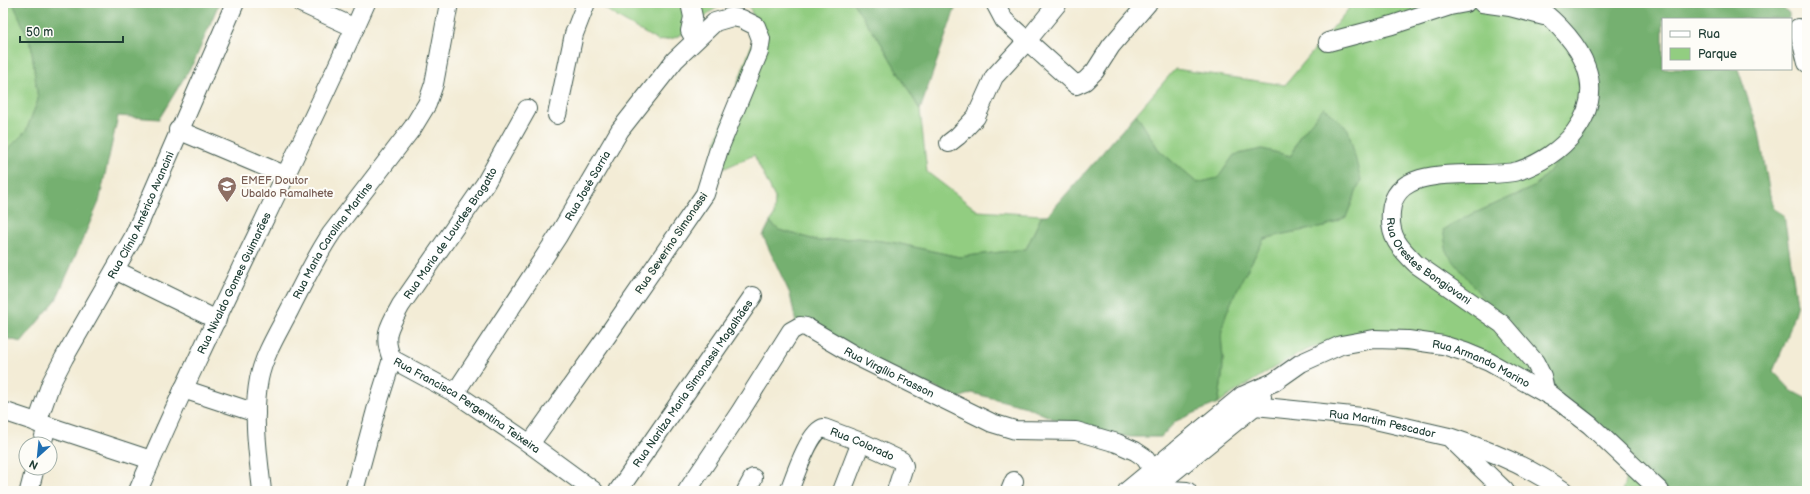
<svg xmlns="http://www.w3.org/2000/svg" width="1810" height="494" font-family="'Balsamiq Sans',sans-serif">
<style>
.green{fill:#92cd81;stroke:#58855a}
.forest{fill:#75b06f;stroke:#4a7652}
.lines{fill:none;stroke-linecap:round;stroke-linejoin:round}
.minor-casing{stroke:#3f574c;stroke-width:20}
.minor{stroke:#fff;stroke-width:18}
.labels{text-anchor:middle;stroke-width:4;stroke-linejoin:round;paint-order:stroke}
.education-label{font-size:11px;fill:#785e54;stroke:#fdfcf7;text-anchor:start}
.street-label{font-size:11px;fill:#1f3d34;stroke:#fdfcf7}
</style>
<rect width="100%" height="100%" fill="#fdfcf7"/>
<filter id="ink" filterUnits="userSpaceOnUse"><feTurbulence type="fractalNoise" baseFrequency=".025" numOctaves="2"/><feDisplacementMap in="SourceGraphic" scale="8" xChannelSelector="R" yChannelSelector="G"/><feConvolveMatrix kernelMatrix="1 2 1 2 8 2 1 2 1" color-interpolation-filters="sRGB"/></filter>
<filter id="wash" filterUnits="userSpaceOnUse"><feTurbulence type="fractalNoise" baseFrequency=".012" numOctaves="4" result="noise"/><feDisplacementMap in="SourceGraphic" scale="16" xChannelSelector="R" yChannelSelector="G"/><feGaussianBlur stdDeviation="0.9" result="paint"/><feColorMatrix in="noise" values="0 0 0 0 0 0 0 0 0 0 0 0 0 0 0 0 0 1.4 0 .05"/><feComposite in="paint" operator="in"/></filter>
<g filter="url(#wash)">
<rect width="100%" height="100%" fill="#f3ecd6"/>
<g class="green">
<polygon points="3,3 13,3 31,44 38,100 26,131 3,154"/>
<polygon points="597,3 726,3 710,12 696,27 674,38 658,41 617,17"/>
<polygon points="733,3 853,3 881,43 920,110 927,172 978,211 1042,215 1026,249 959,257 896,243 858,238 819,241 779,230 770,222 774,216 775,198 754,155 725,168 716,141 757,31 750,7"/>
<path d="M1356 3H1528L1575 48 1594 93 1583 135 1534 187 1466 217 1559 395 1501 362 1342 337 1304 351 1270 370 1218 403C1221 388 1223 374 1223 358 1222 346 1220 336 1223 324 1232 294 1250 266 1264 239L1288 233 1324 227 1346 217 1361 180 1299 137 1291 156 1262 149 1234 155 1218 178 1197 183 1159 150 1136 114 1175 69 1285 85 1351 6Z"/>
<polygon points="1632,458 1669,491 1622,491"/>
</g>
<g class="forest">
<polygon points="13,3 219,3 195,60 159,119 118,116 99,202 56,300 21,342 5,338 3,323 3,154 26,131 38,100 31,44"/>
<polygon points="853,3 957,3 920,110 881,43"/>
<polygon points="1528,3 1779,3 1789,13 1789,19 1663,19 1663,69 1738,69 1759,132 1771,201 1774,209 1784,215 1797,304 1786,341 1773,371 1792,391 1807,399 1807,491 1669,491 1574,405 1559,395 1546,369 1495,313 1447,253 1443,230 1466,217 1534,187 1583,135 1594,93 1575,48"/>
<path d="M1324 107 1348 129 1361 180 1346 217 1324 227 1288 233 1264 239C1250 266 1232 295 1223 324 1220 336 1222 346 1223 358 1223 374 1221 388 1218 403L1176 421 1161 437H1130L1076 429 1027 407 972 393 959 398 797 328 790 294 763 236 770 222 779 230 819 241 858 238 896 243 959 257 1026 249 1042 215H1048L1136 114 1159 150 1197 183 1218 178 1234 155 1262 149 1291 156 1299 137Z"/>
</g>
</g>
<g filter="url(#ink)">
<g class="lines">
<defs>
<g id="minor">
<polyline points="301,3 355,28"/>
<polyline points="690,3 693,17 690,31 695,40"/>
<polyline points="995,3 1004,20 1076,85 1085,81 1095,71 1111,46 1148,3"/>
<polyline points="1482,3 1510,7 1544,16"/>
<path id="s1" d="M1532 3C1553 19 1577 41 1586 67 1604 115 1561 157 1518 171 1484 181 1395 158 1391 212 1389 237 1399 247 1416 264L1502 324 1535 362 1542 376 1545 390 1559 401"/>
<polyline points="1798,28 1807,63"/>
<polyline points="1328,42 1392,25 1450,6 1466,3"/>
<polyline points="557,115 574,34 586,3"/>
<polyline points="178,130 287,176"/>
<polyline points="949,143 958,136 976,117 994,77 1027,41 1058,3"/>
<polyline points="115,270 217,320"/>
<path id="s2" d="M392 359C382 336 389 326 401 305L485 184 527 109"/>
<path id="s3" d="M392 359 455 393 530 444 594 491"/>
<polyline points="183,389 256,413"/>
<path id="s4" d="M455 393 558 236 620 130 675 60 715 22 732 17 742 19 756 26 761 39 759 52 719 149 705 194 607 336 530 444"/>
<path id="s5" d="M1242 396 1255 406 1362 417 1449 437 1505 491"/>
<polyline points="3,411 151,460"/>
<path id="s6" d="M37 423 51 383 64 358 133 238 235 3"/>
<path d="M1452 438C1492 451 1529 467 1564 491"/>
<polyline points="42,444 47,426"/>
<polyline points="1152,489 1187,491"/>
<polyline points="29,491 35,468"/>
<path id="s7" d="M138 491C209 326 293 167 366 3"/>
<path id="s8" d="M262 491C258 454 252 416 259 379 264 354 279 331 290 309 303 284 315 258 331 234L413 127 427 104 434 84 449 3"/>
<polyline points="354,491 376,410 392,359"/>
<path id="s9" d="M618 491 753 296"/>
<path id="s10" d="M687 491 740 412 791 331 800 326 806 327 854 355 992 423 1015 430 1076 431 1117 443 1135 451 1144 457 1161 481"/>
<polyline points="746,491 753,478"/>
<path id="s11" d="M789 491C794 478 810 430 824 428L861 442 902 461 904 466 896 491"/>
<polyline points="842,491 861,442"/>
<polyline points="1010,491 1014,481"/>
<path id="s12" d="M1127 491 1242 396 1274 382 1301 363 1341 345 1374 339 1408 340 1443 345 1465 352 1489 362 1559 401 1590 425 1660 491"/>
<polyline points="1150,491 1255,406 1262,397"/>
</g>
</defs>
<use href="#minor" class="minor-casing"/>
<use href="#minor" class="minor"/>
</g>
</g>
<defs>
<symbol id="school-pin" viewBox="-11 -11 22 30"><path d="M0 17L-7.5 6A9.5 9.5 0 1 1 7.5 6Z" fill="#8d6e63" stroke="#fdfcf7"/><path d="M0-5L7-2L0 1L-7-2ZM-4 1L0 2.5L4 1V4Q0 6-4 4Z" fill="#fff"/></symbol>
</defs>
<g fill-rule="evenodd">
<use href="#school-pin" x="216" y="175" width="22" height="30"/>
</g>
<g class="labels">
<g class="education-label">
<text x="241" y="184">EMEF Doutor<tspan x="241" dy="13">Ubaldo Ramalhete</tspan></text>
</g>
<g class="street-label">
<text dy="4" stroke="none"><textPath href="#s4" startOffset="246">Rua José Sarria</textPath></text>
<text dy="4" stroke="none"><textPath href="#s6" startOffset="233">Rua Clínio Américo Avancini</textPath></text>
<text dy="4" stroke="none"><textPath href="#s2" startOffset="145">Rua Maria de Lourdes Bragatto</textPath></text>
<text dy="4" stroke="none"><textPath href="#s8" startOffset="270">Rua Maria Carolina Martins</textPath></text>
<text transform="translate(671 243) rotate(-56)" y="4">Rua Severino Simonassi</text>
<text dy="4" stroke="none"><textPath href="#s1" startOffset="435">Rua Orestes Bongiovani</textPath></text>
<text dy="4" stroke="none"><textPath href="#s7" startOffset="229">Rua Nivaldo Gomes Guimarães</textPath></text>
<text dy="4" stroke="none"><textPath href="#s12" startOffset="406">Rua Armando Marino</textPath></text>
<text dy="4" stroke="none"><textPath href="#s10" startOffset="302">Rua Virgílio Frasson</textPath></text>
<text dy="4" stroke="none"><textPath href="#s9" startOffset="131">Rua Narilza Maria Simonassi Magalhães</textPath></text>
<text dy="4" stroke="none"><textPath href="#s3" startOffset="88">Rua Francisca Pergentina Teixeira</textPath></text>
<text dy="4" stroke="none"><textPath href="#s5" startOffset="145">Rua Martim Pescador</textPath></text>
<text dy="4" stroke="none"><textPath href="#s11" startOffset="115">Rua Colorado</textPath></text>
</g>
</g>
<rect width="1810" height="494" fill="none" stroke="#fdfcf7" stroke-width="16"/>
<rect x="1662" y="18" width="130" height="52" fill="#fdfcf7" stroke="#a4b0a9"/>
<rect x="1670" y="31" width="20" height="6" fill="#ffffff" stroke="#a4b0a9"/>
<text x="1698" y="38" font-size="12" fill="#1f3d34">Rua</text>
<rect x="1670" y="48" width="20" height="12" fill="#92cd81" stroke="#a4b0a9"/>
<text x="1698" y="58" font-size="12" fill="#1f3d34">Parque</text>
<g transform="translate(38 456) rotate(207)"><circle r="19" fill="#fdfcf7" stroke="#a4b0a9"/>
<path d="M0-3L7 15L0 10L-7 15Z" fill="#1f6fb2"/>
<text y="-6" font-size="11" font-weight="bold" text-anchor="middle" fill="#1f3d34">N</text>
</g>
<path d="M20 36v6h103v-6" fill="none" stroke="#1f3d34" stroke-width="2"/>
<text x="26" y="36" font-size="12" fill="#1f3d34" stroke="#fdfcf7" stroke-width="3" paint-order="stroke">50 m</text>
</svg>
